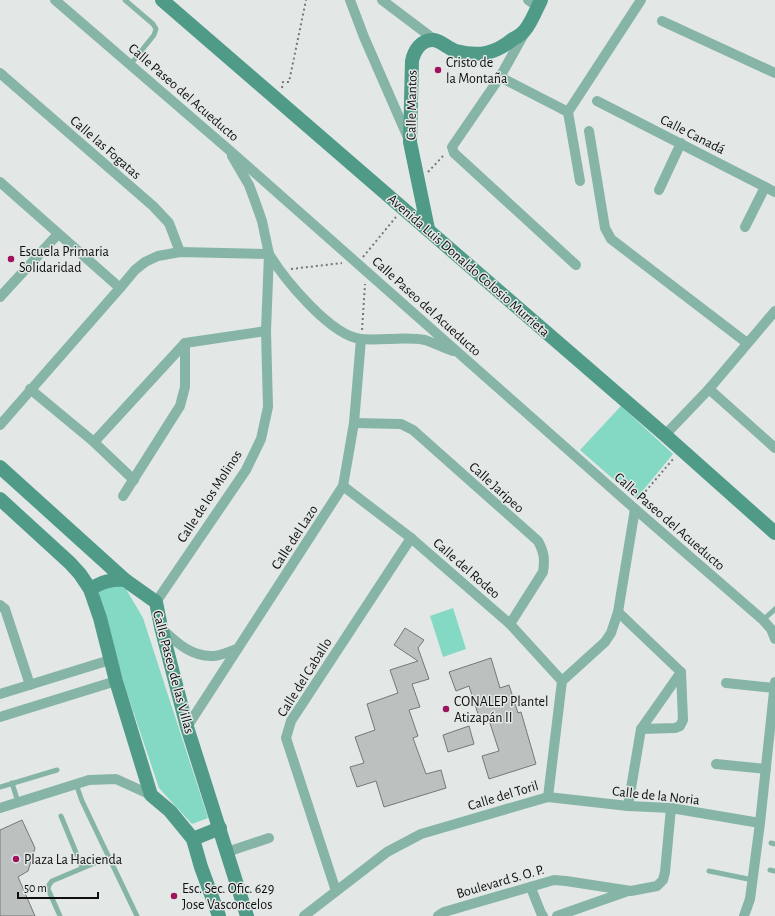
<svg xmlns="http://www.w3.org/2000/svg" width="775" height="916" font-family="'Alegreya Sans',sans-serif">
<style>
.green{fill:#83d9c3}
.building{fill:#bcc1c0;stroke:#747978}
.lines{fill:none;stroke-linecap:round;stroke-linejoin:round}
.path{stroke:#767978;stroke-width:2;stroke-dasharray:2 3;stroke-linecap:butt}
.lane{stroke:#86b5a7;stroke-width:5}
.street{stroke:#86b5a7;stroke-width:10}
.secondary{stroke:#509b88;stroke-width:14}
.poi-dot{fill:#9f135e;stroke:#e3e8e7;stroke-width:1.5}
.labels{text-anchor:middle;stroke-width:3;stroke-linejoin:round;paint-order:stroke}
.poi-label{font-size:14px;fill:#0d0f0e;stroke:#e3e8e7;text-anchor:start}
.street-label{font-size:14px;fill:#0d0f0e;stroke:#e3e8e7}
</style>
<rect width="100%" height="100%" fill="#e3e8e7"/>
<g class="green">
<polygon points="621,406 673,454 636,499 580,450"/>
<polygon points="117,584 126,589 143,618 208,818 192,824 159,788 126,690 98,591"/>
<polygon points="453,608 466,649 443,657 430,616"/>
</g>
<g class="building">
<polygon points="405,628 424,640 418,648 429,679 412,684 420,707 409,710 418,736 413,738 426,774 441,770 446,788 384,807 376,781 357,787 350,767 364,763 355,737 375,730 367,704 398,693 390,670 418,661 394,645"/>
<polygon points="491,658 500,688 509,685 518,713 521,712 536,764 489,779 482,756 499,751 488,717 480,720 469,686 456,691 449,672"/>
<polygon points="469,726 474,744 448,752 443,735"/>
<polygon points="22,820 35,848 28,871 18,877 35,916 0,916 0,830"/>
</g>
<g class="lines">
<g class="path">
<polyline points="282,88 283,82 289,82 306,0"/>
<polyline points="428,172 444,155"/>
<polyline points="363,257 396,217"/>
<polyline points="291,269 342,263"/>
<polyline points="362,330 365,284"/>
<polyline points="639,499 674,458"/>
</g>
<g class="lane">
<polyline points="125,0 153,24 156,29 154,35 130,65"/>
<polyline points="763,620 775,609"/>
<polyline points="12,783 18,802"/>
<polyline points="76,784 82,801 137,916"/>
<polyline points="0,787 57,770"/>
<polyline points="61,816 82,867"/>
<polyline points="771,843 775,844"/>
<polyline points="770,870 775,871"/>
<polyline points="709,871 753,880"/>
<polyline points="60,916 48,889 49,885 52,881 109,857"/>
</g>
<g class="street">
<polyline points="55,0 228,149 635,509 763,620 771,629 775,639"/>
<polyline points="350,0 364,37 409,140"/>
<polyline points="382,0 435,40"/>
<polyline points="528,0 538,7"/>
<polyline points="662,21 775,73"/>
<polyline points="524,34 500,77 452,147 454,153 576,265"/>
<polyline points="0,73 153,206 169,223 180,252"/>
<polyline points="500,77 568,112"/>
<polyline points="597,101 775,192"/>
<polyline points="589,131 605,228 611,239 747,343"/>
<polyline points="580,181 568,112 641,0"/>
<polyline points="0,182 120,288"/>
<polyline points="659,190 681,143"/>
<polyline points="745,227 765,187"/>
<path d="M269 254C284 279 331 336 361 339 380 341 407 336 425 340 434 343 444 348 453 351"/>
<polyline points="0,297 58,234"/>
<polyline points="30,389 94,442 134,480"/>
<polyline points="709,389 775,448"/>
<path d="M354 423 401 424 413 430 538 541C544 552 545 559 543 572L510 624"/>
<polyline points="0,425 120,288 135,270 145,262 158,256 180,252 269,254"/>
<polyline points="665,435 709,389 775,311"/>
<polyline points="94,442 185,343 266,331"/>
<polyline points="343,486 411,538 510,624 562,681"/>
<polyline points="123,496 180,406 185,387 185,343"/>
<polyline points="156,602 246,470 261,439 268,407 266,331 269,254 262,221 256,204 249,185 232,156"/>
<polyline points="0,605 5,609 30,685"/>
<polyline points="618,612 681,672 683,720 680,726 675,728 641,729"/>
<path d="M161 628C176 642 191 657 213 656 221 656 230 651 237 649"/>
<polyline points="726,683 774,688"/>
<polyline points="0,694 110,660"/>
<polyline points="0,717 116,681"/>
<polyline points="187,727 343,486 354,423 361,339"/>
<polyline points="716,764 766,769"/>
<polyline points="548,797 562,681 605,642 611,633 618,612 635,509"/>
<polyline points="628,806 641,729 681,672"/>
<polyline points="0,808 89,780 116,779 151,795"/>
<polyline points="227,852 269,838"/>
<polyline points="531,888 541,913 543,916"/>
<polyline points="336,891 286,738 291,721 411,538"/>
<polyline points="304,916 387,852 421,834 548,797 628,806 671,808 760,823"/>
<polyline points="438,916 444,912 554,880 566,881 631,891 657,886 663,880 665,872 671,808"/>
<polyline points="557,916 628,891"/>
<polyline points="744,916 750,899 760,823 775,682"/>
</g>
<g class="secondary">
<polyline points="162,0 665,435 775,533"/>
<path d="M428 229 410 142 412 61C414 51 421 39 434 40 441 41 449 49 456 51 479 57 495 54 513 39 517 37 522 34 525 30 531 23 537 8 541 0"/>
<polyline points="0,467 125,580 156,602 161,627 187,727 247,916"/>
<polyline points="0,499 70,563 80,574 90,589 100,618 116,681 151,795 170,811 193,839 201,867 219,916"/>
<path d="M90 589C102 582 111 579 125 580"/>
<polyline points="193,839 220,828"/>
</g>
</g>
<g class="poi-dot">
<circle cx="438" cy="70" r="4"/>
<circle cx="11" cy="259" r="4"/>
<circle cx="446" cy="709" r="4"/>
<circle cx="16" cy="859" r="4"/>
<circle cx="174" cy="896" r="4"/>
</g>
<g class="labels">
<g class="poi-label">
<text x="446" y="67">Cristo de<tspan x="446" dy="16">la Montaña</tspan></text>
<text x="19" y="256">Escuela Primaria<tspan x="19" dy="16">Solidaridad</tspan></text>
<text x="454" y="706">CONALEP Plantel<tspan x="454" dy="16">Atizapán II</tspan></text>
<text x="24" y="864">Plaza La Hacienda</text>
<text x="182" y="893">Esc. Sec. Ofic. 629<tspan x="182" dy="16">Jose Vasconcelos</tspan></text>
</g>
<g class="street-label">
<text transform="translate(184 92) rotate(41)" y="5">Calle Paseo del Acueducto</text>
<text transform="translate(411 105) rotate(-89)" y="5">Calle Mantos</text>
<text transform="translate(693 134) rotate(27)" y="5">Calle Canadá</text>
<text transform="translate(106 147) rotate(41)" y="5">Calle las Fogatas</text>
<text transform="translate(469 265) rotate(41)" y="5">Avenida Luis Donaldo Colosio Murrieta</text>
<text transform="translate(427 306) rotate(42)" y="5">Calle Paseo del Acueducto</text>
<text transform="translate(497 487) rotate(42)" y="5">Calle Jaripeo</text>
<text transform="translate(209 496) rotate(-57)" y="5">Calle de los Molinos</text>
<text transform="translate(670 521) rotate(41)" y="5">Calle Paseo del Acueducto</text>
<text transform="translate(294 537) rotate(-57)" y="5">Calle del Lazo</text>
<text transform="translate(467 568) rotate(41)" y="5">Calle del Rodeo</text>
<text transform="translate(174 672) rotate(75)" y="5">Calle Paseo de las Villas</text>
<text transform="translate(304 677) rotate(-58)" y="5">Calle del Caballo</text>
<text transform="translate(503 795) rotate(-17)" y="5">Calle del Toril</text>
<text transform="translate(656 795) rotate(6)" y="5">Calle de la Noria</text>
<text transform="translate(500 881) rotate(-16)" y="5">Boulevard S. O. P.</text>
</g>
</g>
<path d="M18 892v6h80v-6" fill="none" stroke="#0d0f0e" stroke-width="2"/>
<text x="24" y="892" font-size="12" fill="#0d0f0e" stroke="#e3e8e7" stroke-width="3" paint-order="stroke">50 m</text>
</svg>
